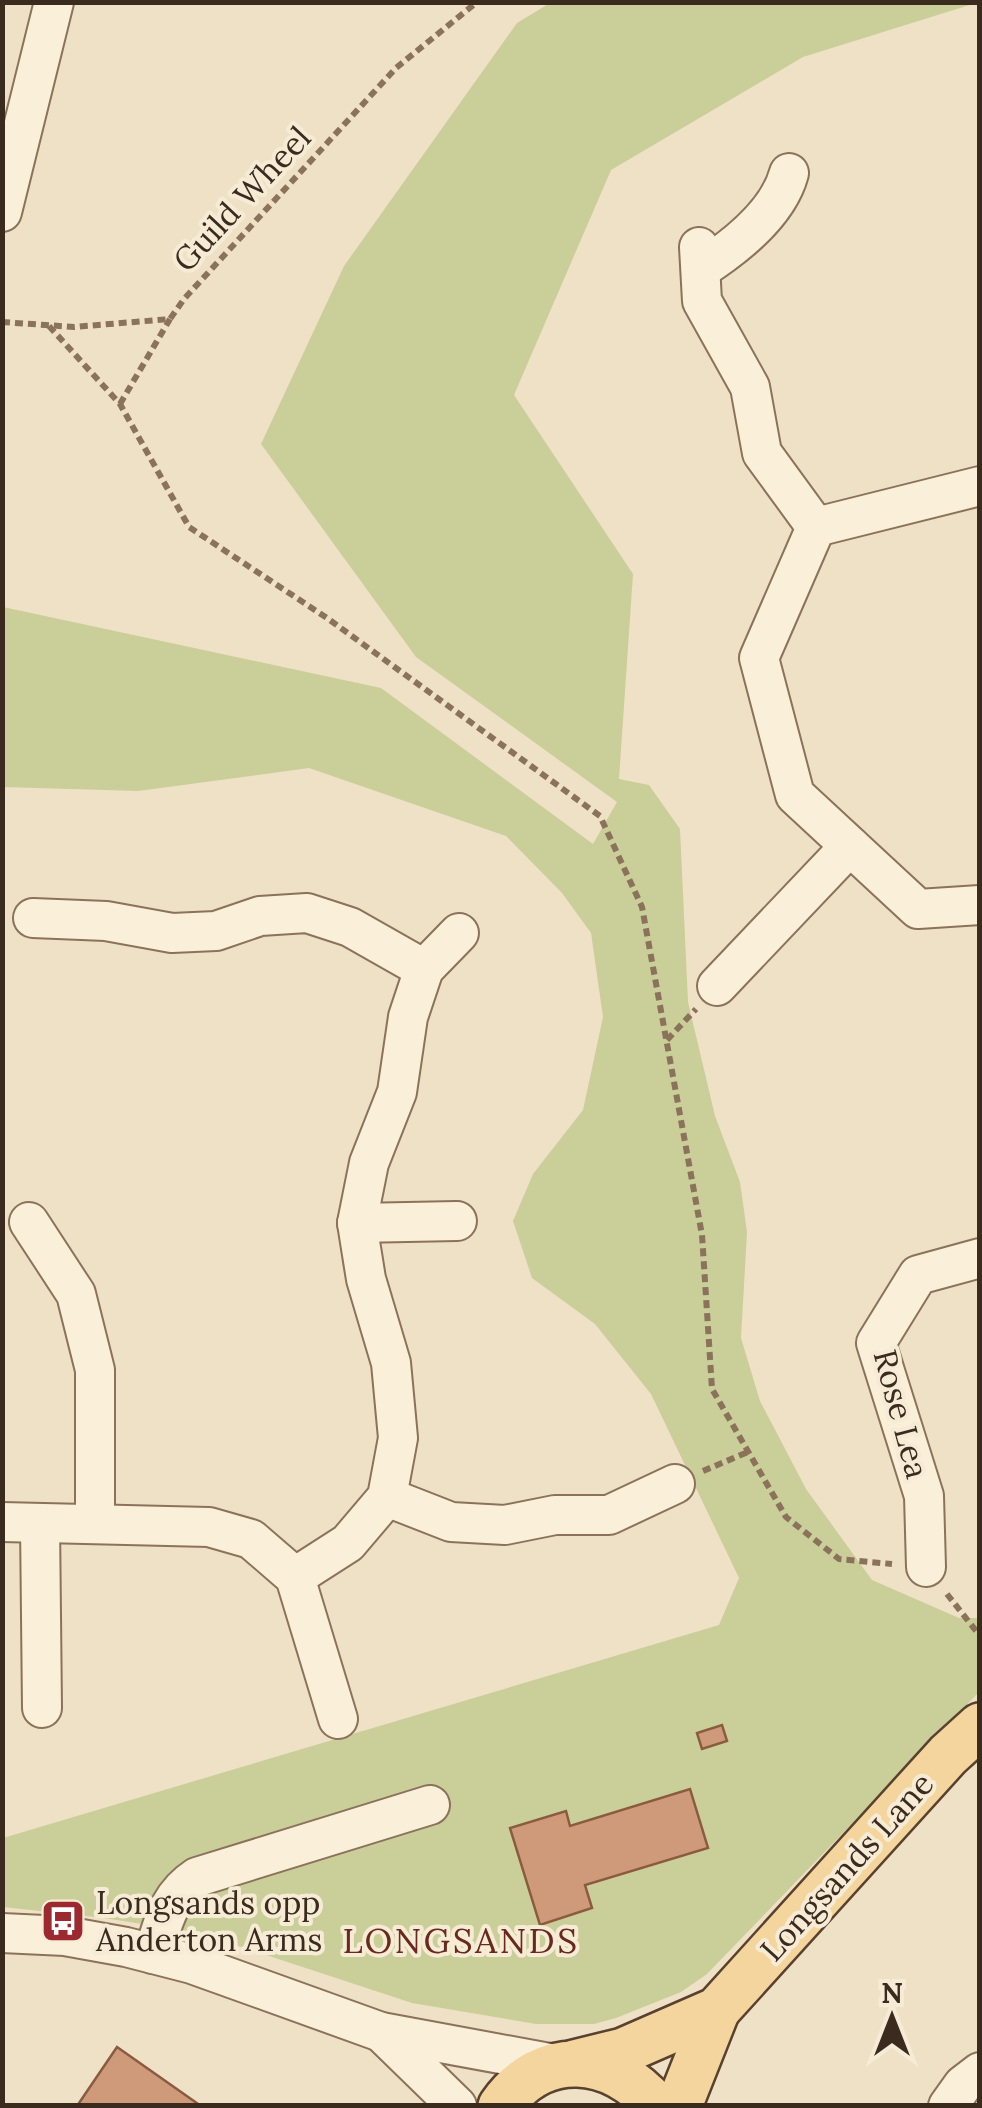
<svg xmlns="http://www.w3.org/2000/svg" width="982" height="2108" font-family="Lora,serif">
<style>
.green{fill:#cace99}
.building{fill:#ce9a7a;stroke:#8b5b40;stroke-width:2.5}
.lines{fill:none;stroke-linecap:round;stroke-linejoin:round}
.minor-casing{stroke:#8b725b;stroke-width:42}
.major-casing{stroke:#59412f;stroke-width:50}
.path{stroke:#8b725b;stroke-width:6;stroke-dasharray:8 5;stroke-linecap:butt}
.minor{stroke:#faefd9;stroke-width:38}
.major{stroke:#f3d59d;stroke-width:45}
.labels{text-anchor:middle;stroke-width:8;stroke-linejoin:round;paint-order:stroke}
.street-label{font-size:32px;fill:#3b2b1f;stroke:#f6ebd5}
.poi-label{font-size:32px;fill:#3b2b1f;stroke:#f6ebd5;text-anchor:start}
.neighbourhood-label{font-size:35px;letter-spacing:2.5px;fill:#682a1d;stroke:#f6ebd5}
</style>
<rect width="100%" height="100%" fill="#efe1c5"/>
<polygon class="green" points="550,3 976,3 803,57 611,170 514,395 633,574 619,779 649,785 680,829 688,1002 715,1116 740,1182 747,1232 741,1338 760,1401 806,1489 872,1580 959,1618 979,1618 979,1692 707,1974 681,1992 616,2018 594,2024 536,2024 412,2003 199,1933 104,1918 3,1907 3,1838 719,1625 739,1578 651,1394 595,1324 532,1278 513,1221 533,1174 583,1110 603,1017 591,933 562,893 506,836 309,768 138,791 3,787 3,607 381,688 593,844 617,802 416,657 261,444 344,266 517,23"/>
<g class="building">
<polygon points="722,1725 727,1741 702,1749 697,1733"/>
<polygon points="690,1789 708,1848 585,1885 592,1908 540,1925 510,1828 566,1811 570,1826"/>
<polygon points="117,2047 201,2106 77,2106"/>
</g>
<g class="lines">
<defs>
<g id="minor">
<polyline points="2,212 54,2"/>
<polyline points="699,247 702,301 750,387 762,453 816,527"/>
<path d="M701 269C735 247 778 214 789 173"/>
<polyline points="980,486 816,527 759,658 795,795 918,909 980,905"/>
<polyline points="33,918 106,921 172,933 216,931 260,916 307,913 350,927 424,969 408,1017 397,1092 369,1163 357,1223 366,1279 391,1363 398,1438 387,1497 348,1543 295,1577"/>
<polyline points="424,969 459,933"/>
<polyline points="717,986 850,846"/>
<polyline points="29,1222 76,1294 95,1370 95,1524"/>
<polyline points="357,1223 457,1221"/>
<polyline points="387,1497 451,1522 505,1525 555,1515 609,1515 675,1484"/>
<polyline points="2,1522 209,1527 251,1539 295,1577 338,1719"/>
<polyline points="40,1523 42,1708"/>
<polyline points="926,1567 924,1496 876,1343 918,1275 980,1258"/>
<polyline points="2,1933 65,1936 126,1947 192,1964 381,2032 560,2065"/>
<path d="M153 1954C164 1921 168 1896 197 1877L430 1805"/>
<polyline points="381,2032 457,2106"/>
<polyline points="948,2106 963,2085 980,2072"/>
</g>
<g id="major">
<polyline points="574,2063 623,2051 717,2010 948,1755 980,1726"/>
<path d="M501 2106C542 2047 612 2053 656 2106"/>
<polyline points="679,2106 717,2010"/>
</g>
</defs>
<use href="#minor" class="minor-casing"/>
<use href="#major" class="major-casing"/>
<g class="path">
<polyline points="2,322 74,327 170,319 184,299 396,68 477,2"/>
<polyline points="49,326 120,404 189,527 327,618 600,816 642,907 702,1235 712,1389 786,1517 839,1559 892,1564"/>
<polyline points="120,404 170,319"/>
<polyline points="667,1040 696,1009"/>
<polyline points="703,1471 748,1452"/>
<polyline points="947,1594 980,1636"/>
</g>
<use href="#minor" class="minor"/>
<use href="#major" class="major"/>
</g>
<defs>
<symbol id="bus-square" viewBox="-11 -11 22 22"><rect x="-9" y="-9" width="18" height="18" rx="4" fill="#9b292f" stroke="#f6ebd5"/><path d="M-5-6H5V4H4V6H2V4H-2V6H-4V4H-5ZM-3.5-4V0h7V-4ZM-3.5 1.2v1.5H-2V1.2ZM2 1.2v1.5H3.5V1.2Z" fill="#fff"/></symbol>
</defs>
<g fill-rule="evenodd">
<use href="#bus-square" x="38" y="1896" width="50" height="50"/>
</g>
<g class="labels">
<g class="street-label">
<text transform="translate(242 199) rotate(-47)" y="11">Guild Wheel</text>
<text transform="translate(901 1414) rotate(75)" y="11">Rose Lea</text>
<text transform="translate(847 1867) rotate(-48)" y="11">Longsands Lane</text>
</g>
<g class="poi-label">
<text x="96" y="1914">Longsands opp<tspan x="96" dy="37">Anderton Arms</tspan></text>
</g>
<g class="neighbourhood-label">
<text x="461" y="1953">LONGSANDS</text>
</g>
</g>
<rect width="982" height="2108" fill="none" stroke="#3b2b1f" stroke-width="10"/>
<g transform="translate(892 2018)" stroke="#f6ebd5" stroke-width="8" paint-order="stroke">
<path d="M0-8L18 38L0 25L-18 38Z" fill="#3b2b1f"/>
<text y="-15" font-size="28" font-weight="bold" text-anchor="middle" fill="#3b2b1f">N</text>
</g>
</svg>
